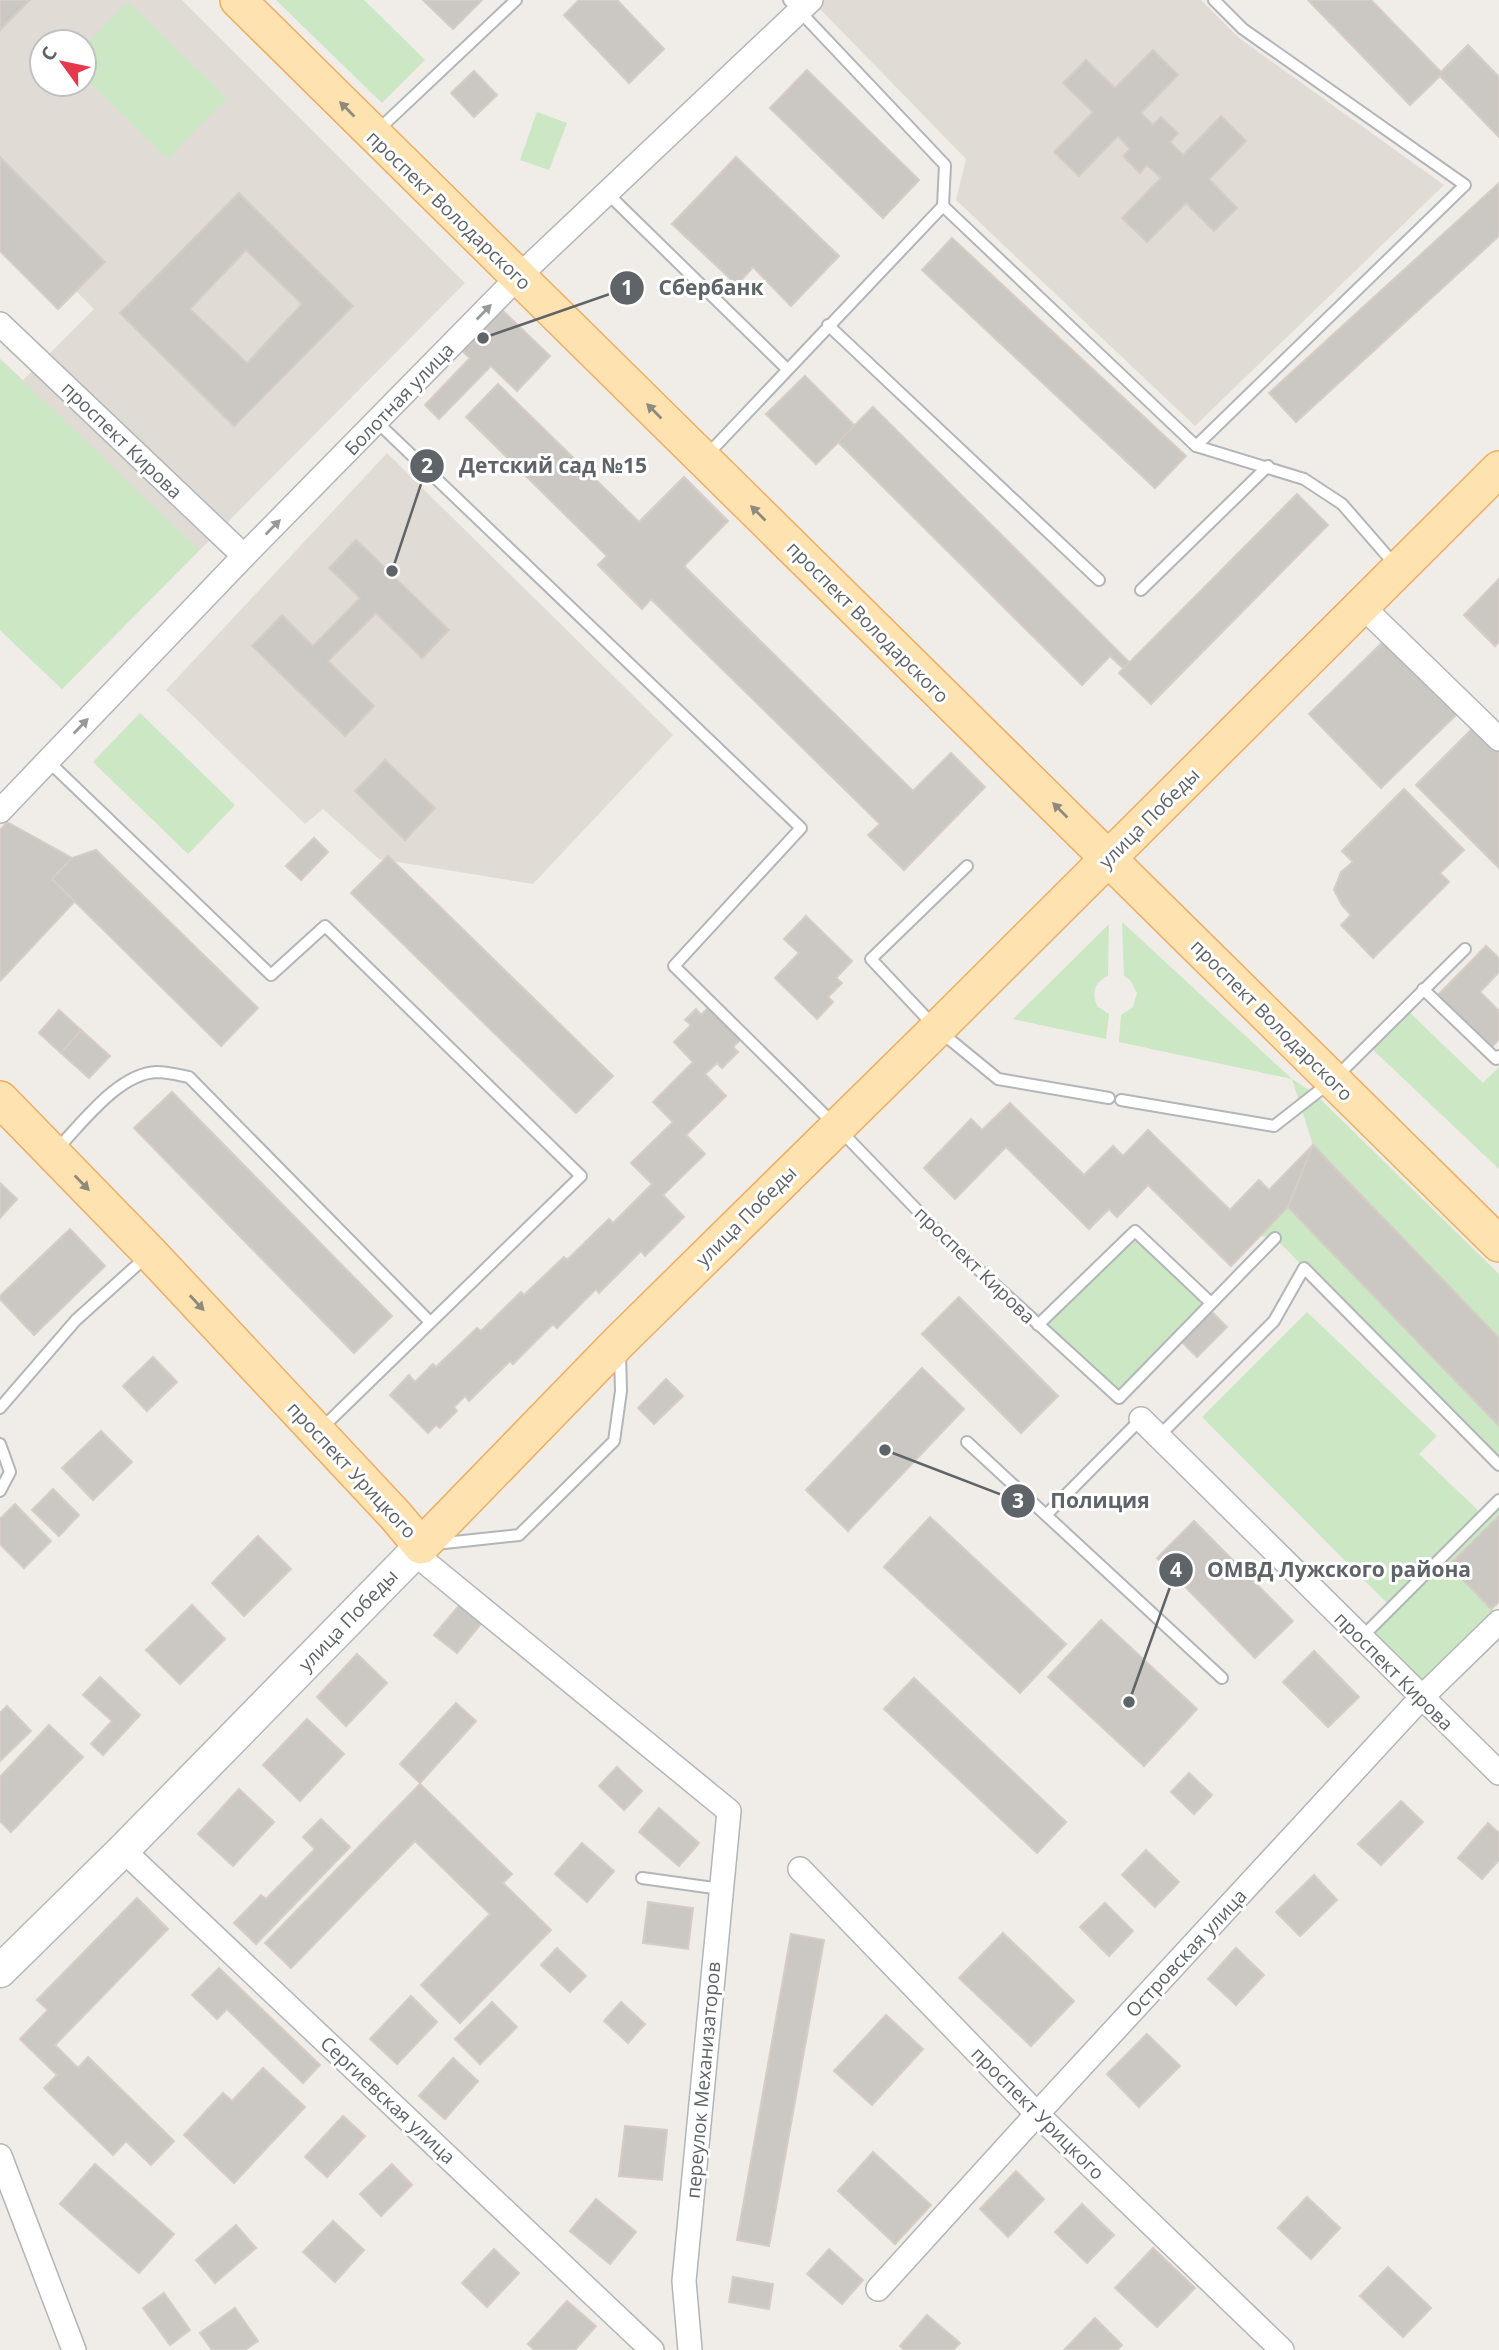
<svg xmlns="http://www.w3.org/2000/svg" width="1499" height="2350" font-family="'Open Sans',sans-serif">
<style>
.education{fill:#e0dcd5;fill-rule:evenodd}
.green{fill:#cbe7c4}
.building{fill:#cbc7c3;stroke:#d5cdc5;stroke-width:2;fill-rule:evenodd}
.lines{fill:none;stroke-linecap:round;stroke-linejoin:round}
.lane-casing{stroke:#b2b6b9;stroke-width:14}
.street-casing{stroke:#b2b6b9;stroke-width:26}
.secondary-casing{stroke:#b3b8bb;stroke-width:35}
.primary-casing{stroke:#efad61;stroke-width:38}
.lane{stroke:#fff;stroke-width:10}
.street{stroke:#fff;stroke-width:23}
.secondary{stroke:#fff;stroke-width:32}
.primary{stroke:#fee2af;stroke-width:35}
.oneway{fill:#8e8a7d}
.oneway2{fill:#969a9c}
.labels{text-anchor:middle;stroke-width:6;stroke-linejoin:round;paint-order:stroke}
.street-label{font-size:19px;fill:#5e6467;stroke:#fff}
.leader{fill:none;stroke:#5e6467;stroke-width:2.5}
.callout-dot{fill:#5e6467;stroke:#fff;stroke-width:2.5}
.mark-label{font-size:21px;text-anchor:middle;font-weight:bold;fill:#fff}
.callout-label{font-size:21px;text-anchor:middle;font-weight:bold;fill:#5e6467;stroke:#fff;stroke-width:6;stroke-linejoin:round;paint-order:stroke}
</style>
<rect width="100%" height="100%" fill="#f0ece7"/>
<g class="education">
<path d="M0 0H182L465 283 62 689 0 630V359L23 380 94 309 76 291 0 157ZM42 42H84V84H42Z"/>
<polygon points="822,0 1201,0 1239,38 1444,185 1195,426 956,200 966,159 817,6"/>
<polygon points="387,453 673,735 533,884 379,859 323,809 305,824 166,690"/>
</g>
<g class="green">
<polygon points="276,0 364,0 425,60 382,103"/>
<polygon points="128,2 227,98 168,159 84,77 84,47"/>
<polygon points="537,112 567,123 549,170 520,160"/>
<polygon points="0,359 199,550 62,689 0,630"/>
<polygon points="140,713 235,805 188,854 93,762"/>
<polygon points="1122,922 1292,1079 1315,1094 1499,1274 1499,1338 1313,1145 1292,1079 1119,1042 1121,1015 1133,1007 1137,993 1130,980 1124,976"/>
<path d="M1109 924 1108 976C1094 982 1091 994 1098 1007L1109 1014 1106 1039 1013 1019Z"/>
<polygon points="1405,1008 1483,1083 1499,1067 1499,1169 1369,1046"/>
<polygon points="1288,1207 1499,1426 1499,1465 1275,1238 1259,1236"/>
<polygon points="1135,1231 1211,1303 1119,1398 1038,1325"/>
<polygon points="1307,1312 1437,1436 1419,1454 1483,1515 1499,1500 1499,1516 1449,1565 1497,1613 1416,1693 1361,1638 1391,1607 1202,1417"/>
</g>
<g class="building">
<polygon points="0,0 30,0 0,30"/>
<polygon points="423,0 482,0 453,29"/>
<polygon points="579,0 617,0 664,49 629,83 564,15"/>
<polygon points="1308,0 1371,0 1441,72 1468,45 1499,77 1499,137 1440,76 1410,105"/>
<polygon points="1153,50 1178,75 1141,113 1153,125 1161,117 1178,133 1170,142 1183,155 1221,116 1246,141 1209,179 1237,208 1214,231 1186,203 1147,242 1122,218 1161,178 1147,165 1140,173 1123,156 1130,149 1118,136 1079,176 1054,152 1093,112 1063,83 1086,60 1115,88"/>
<polygon points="807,70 919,180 883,218 770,108"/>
<polygon points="474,71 497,95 474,117 451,93"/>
<polygon points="0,157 105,262 58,309 0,251"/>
<polygon points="736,157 839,256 791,306 753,267 737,285 672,224"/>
<polygon points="1499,183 1499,236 1296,422 1269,393"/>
<path d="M239 193 353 306 234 426 120 313ZM246 250 302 304 247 363 190 309Z"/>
<polygon points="952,238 1186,456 1155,488 922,270"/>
<polygon points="501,309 550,356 517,391 491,366 439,419 425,405 470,358 461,350"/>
<polygon points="805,376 855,426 816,464 766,414"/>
<polygon points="498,384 639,522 684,477 728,521 684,566 913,791 951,753 985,787 904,870 868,835 880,824 651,599 642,609 598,565 607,556 466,417"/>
<polygon points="873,407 1130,663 1124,669 1110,656 1082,685 838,442"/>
<polygon points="1297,494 1328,525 1151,704 1119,673"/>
<polygon points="356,540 449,630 422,658 376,613 328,661 374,706 345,736 252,646 282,615 313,646 360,598 329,568"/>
<polygon points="1499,579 1499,642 1495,646 1464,615"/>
<polygon points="1387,638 1459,712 1381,788 1309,714"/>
<polygon points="1478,723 1499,744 1499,868 1416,785"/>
<polygon points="385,760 435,808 405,840 355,791"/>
<polygon points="1404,789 1464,850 1440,873 1449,882 1373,958 1341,925 1351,915 1342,905 1334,890 1341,872 1353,862 1342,851"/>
<polygon points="7,822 72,858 52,879 75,901 0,981 0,830"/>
<polygon points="314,838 328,852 301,880 286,866"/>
<polygon points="96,850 258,1008 221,1046 52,879 72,858"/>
<polygon points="388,856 613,1076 576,1113 351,893"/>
<polygon points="806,916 852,961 836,978 842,983 828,997 833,1002 817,1019 775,978 799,953 784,939"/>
<polygon points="1486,946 1499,958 1499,972 1480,992 1499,1011 1499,1039 1492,1047 1438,995"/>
<polygon points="709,1007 741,1039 733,1047 738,1052 722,1068 717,1063 705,1074 726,1096 686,1135 705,1154 663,1195 684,1217 645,1256 641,1251 599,1293 596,1289 557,1328 553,1324 513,1364 510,1361 469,1401 465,1396 454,1407 457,1411 440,1428 436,1425 428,1433 390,1395 409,1375 415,1382 433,1364 436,1367 477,1328 481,1331 521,1292 524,1295 564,1257 567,1260 609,1219 613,1223 652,1184 631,1163 673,1122 653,1102 693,1062 674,1042 691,1025 685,1020 696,1009 701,1015"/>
<polygon points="59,1010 81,1030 61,1053 39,1033"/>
<polygon points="81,1030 110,1056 89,1078 61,1053"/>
<polygon points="172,1092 392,1316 354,1353 134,1128"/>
<polygon points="1010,1103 1084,1175 1113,1146 1123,1156 1148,1130 1230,1210 1259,1180 1269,1190 1313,1145 1288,1207 1231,1266 1148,1185 1117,1217 1109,1209 1089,1229 1006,1147 955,1199 924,1168 971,1119 982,1130"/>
<polygon points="1313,1145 1499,1338 1499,1426 1288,1207"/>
<polygon points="0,1183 17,1199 0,1218"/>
<polygon points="70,1229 105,1266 34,1335 0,1299 0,1296"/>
<polygon points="959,1297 1058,1396 1021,1433 922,1334"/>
<polygon points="1209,1309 1227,1327 1197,1357 1179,1339"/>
<polygon points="153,1357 177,1382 147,1411 123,1386"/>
<polygon points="922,1368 964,1409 848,1531 806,1490"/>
<polygon points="666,1379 683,1396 654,1424 638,1408"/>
<polygon points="101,1431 132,1462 93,1500 62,1468"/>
<polygon points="53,1489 79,1515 59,1536 32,1510"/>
<polygon points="15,1504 51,1541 24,1568 0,1544 0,1519"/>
<polygon points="1499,1516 1499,1602 1491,1609 1449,1565"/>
<polygon points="930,1517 1066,1644 1020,1693 884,1567"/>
<polygon points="1194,1521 1293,1621 1255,1658 1157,1558"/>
<polygon points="258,1536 291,1569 244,1616 212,1583"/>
<polygon points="463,1601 485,1619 457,1653 434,1635"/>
<polygon points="192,1605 225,1639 180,1684 146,1650"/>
<polygon points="1101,1620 1197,1709 1144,1766 1048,1677"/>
<polygon points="1314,1651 1359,1697 1328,1727 1283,1682"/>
<polygon points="357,1654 387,1683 346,1726 317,1697"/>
<polygon points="100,1677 140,1715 103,1755 91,1744 112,1721 83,1695"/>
<polygon points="914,1678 1066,1822 1037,1853 884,1709"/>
<polygon points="456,1703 476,1721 420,1783 400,1764"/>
<polygon points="7,1706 31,1731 0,1761 0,1713"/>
<polygon points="307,1719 344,1754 300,1801 263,1765"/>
<polygon points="49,1725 83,1757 11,1832 0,1821 0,1777"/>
<polygon points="617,1767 642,1791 624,1810 599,1786"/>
<polygon points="1189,1773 1212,1795 1194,1814 1171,1792"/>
<polygon points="420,1784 512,1874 503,1883 551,1930 460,2023 421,1985 490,1914 415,1841 291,1968 265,1943"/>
<polygon points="239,1789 274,1822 233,1866 198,1834"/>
<polygon points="1401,1801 1423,1822 1381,1865 1358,1844"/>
<polygon points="659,1808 699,1843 679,1866 639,1832"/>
<polygon points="321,1819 350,1847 256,1944 234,1923 261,1895 266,1899 315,1849 303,1837"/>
<polygon points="1488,1823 1499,1833 1499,1860 1482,1879 1458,1858"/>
<polygon points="582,1843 614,1871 587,1902 555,1874"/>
<polygon points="1146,1850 1179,1882 1155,1907 1122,1875"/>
<polygon points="1314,1875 1337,1900 1300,1936 1276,1912"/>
<polygon points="137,1898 168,1929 55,2045 78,2068 88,2057 174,2141 151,2165 126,2141 113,2155 44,2088 57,2075 20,2039 48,2010 37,2000"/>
<polygon points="648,1902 693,1908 688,1949 643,1943"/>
<polygon points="1105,1903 1133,1931 1109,1956 1080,1927"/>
<polygon points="1003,1933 1074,2001 1031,2046 959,1978"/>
<polygon points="791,1934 824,1940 769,2246 737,2240"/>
<polygon points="557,1948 586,1976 570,1992 541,1965"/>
<polygon points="1236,1948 1264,1975 1236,2005 1208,1979"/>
<polygon points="219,1968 320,2065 303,2083 227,2009 217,2019 192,1995"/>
<polygon points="411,1996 437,2022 397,2064 370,2039"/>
<polygon points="492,2002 517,2027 480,2064 455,2039"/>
<polygon points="621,2002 645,2024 628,2043 604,2021"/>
<polygon points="886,2015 923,2049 872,2105 834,2071"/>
<polygon points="1147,2034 1180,2066 1139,2107 1107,2074"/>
<polygon points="453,2058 478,2081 445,2119 419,2096"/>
<polygon points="263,2068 305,2107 234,2183 184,2135 223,2093 232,2101"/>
<polygon points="343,2116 365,2136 327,2177 305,2157"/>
<polygon points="625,2126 667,2130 662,2180 619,2176"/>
<polygon points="873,2152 931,2205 895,2244 838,2191"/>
<polygon points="95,2164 174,2234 139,2273 60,2204"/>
<polygon points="392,2164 412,2185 381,2216 360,2194"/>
<polygon points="1016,2171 1044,2199 1008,2237 980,2209"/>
<polygon points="1307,2197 1340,2228 1311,2259 1278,2228"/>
<polygon points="596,2199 636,2232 610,2264 570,2231"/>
<polygon points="1082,2204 1114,2235 1087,2263 1055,2232"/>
<polygon points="333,2221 364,2250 335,2282 303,2252"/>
<polygon points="236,2225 256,2248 215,2283 196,2260"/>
<polygon points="1153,2248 1195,2288 1157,2327 1115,2288"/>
<polygon points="494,2249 519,2273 487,2307 462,2283"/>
<polygon points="829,2249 863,2280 842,2304 807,2274"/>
<polygon points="1388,2267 1431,2308 1403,2337 1360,2296"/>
<polygon points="733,2277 773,2284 769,2309 729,2302"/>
<polygon points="164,2293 190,2330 170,2345 143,2308"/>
<polygon points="567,2301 596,2326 575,2350 534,2350 528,2344"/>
<polygon points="235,2308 258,2341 245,2350 212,2350 200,2333"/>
<polygon points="927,2315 960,2343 953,2350 904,2350 900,2346"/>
<polygon points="1095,2318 1122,2345 1117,2350 1064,2350"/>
</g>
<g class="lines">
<defs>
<g id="lane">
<polyline points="789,0 945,165 943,206 1196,446 1304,479 1342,504 1396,566"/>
<polyline points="377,131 516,0"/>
<polyline points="607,193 787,369"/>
<polyline points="828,325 1099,580"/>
<polyline points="377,422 801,828 674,966 836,1126 944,1238 1119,1398 1275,1238"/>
<polyline points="1196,446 1465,185 1243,29 1214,0"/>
<polyline points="707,455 943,206"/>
<polyline points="1141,590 1268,466"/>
<polyline points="48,761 271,975 325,926 581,1176 322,1428"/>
<polyline points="967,866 871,959 937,1029 998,1079 1109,1098"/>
<polyline points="1423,989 1496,1059 1499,1056"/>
<polyline points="1121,1100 1274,1126 1333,1080 1465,949"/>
<path d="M55 1151C81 1125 118 1073 157 1072 167 1072 179 1075 189 1077L430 1322"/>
<polyline points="1038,1325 1135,1231 1211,1303"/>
<polyline points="0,1408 76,1320 146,1257"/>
<polyline points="1159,1436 1274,1321 1304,1268 1499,1465"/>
<polyline points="967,1442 1222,1678"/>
<polyline points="0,1444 10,1472 0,1491"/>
<polyline points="1046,1515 1141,1419"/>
<polyline points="435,1544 519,1535 614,1441 621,1391 620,1354"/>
<polyline points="1361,1638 1499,1500"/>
<polyline points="642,1878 721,1889"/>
</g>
<g id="street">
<polyline points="0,324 244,556"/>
<polyline points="1362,606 1499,739"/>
<polyline points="0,811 244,556 518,277 811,0"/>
<polyline points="1141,1419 1499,1773"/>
<polyline points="421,1546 425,1562 729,1811 684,2281 690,2350"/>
<polyline points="123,1850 652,2350"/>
<polyline points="800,1869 1037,2114 1282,2350"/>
<polyline points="0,2156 74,2350"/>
<polyline points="878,2289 1037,2114 1421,1698 1499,1622"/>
</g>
<polyline id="secondary" points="0,1971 123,1850 421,1546"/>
<g id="primary">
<polyline points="238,0 1499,1244"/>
<polyline points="0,1099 150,1253 396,1516 421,1546 620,1341 937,1029 1499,469"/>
</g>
</defs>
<use href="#lane" class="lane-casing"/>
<use href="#street" class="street-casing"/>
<use href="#secondary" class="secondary-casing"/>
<use href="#primary" class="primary-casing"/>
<use href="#lane" class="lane"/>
<use href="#street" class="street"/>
<use href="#secondary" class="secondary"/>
<use href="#primary" class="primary"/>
</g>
<defs><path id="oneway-solid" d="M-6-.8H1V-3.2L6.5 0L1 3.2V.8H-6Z" transform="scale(1.75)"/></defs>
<g class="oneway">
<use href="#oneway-solid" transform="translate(347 109) rotate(-135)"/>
<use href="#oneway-solid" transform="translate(654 411) rotate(-135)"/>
<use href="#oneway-solid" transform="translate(758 513) rotate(-135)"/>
<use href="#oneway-solid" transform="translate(1060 810) rotate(-135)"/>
<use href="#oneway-solid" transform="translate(82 1183) rotate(46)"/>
<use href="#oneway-solid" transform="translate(197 1303) rotate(47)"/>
</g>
<g class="oneway2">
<use href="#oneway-solid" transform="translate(484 312) rotate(-46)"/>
<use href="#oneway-solid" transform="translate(273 527) rotate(-45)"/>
<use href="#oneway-solid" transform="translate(81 726) rotate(-46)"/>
</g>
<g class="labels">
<g class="street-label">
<text transform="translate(449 210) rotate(44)" y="7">проспект Володарского</text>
<text transform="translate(399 399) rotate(-46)" y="7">Болотная улица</text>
<text transform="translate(122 440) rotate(44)" y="7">проспект Кирова</text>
<text transform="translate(868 622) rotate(45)" y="7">проспект Володарского</text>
<text transform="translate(1149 818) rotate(-45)" y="7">улица Победы</text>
<text transform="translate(1272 1020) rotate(45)" y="7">проспект Володарского</text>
<text transform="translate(746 1216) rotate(-45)" y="7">улица Победы</text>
<text transform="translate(975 1265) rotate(44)" y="7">проспект Кирова</text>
<text transform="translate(352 1470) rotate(47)" y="7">проспект Урицкого</text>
<text transform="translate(348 1620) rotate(-46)" y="7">улица Победы</text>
<text transform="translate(1394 1671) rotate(45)" y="7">проспект Кирова</text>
<text transform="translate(1186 1953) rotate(-47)" y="7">Островская улица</text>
<text transform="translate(703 2080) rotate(-85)" y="7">переулок Механизаторов</text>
<text transform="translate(388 2100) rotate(43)" y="7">Сергиевская улица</text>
<text transform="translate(1038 2113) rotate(45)" y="7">проспект Урицкого</text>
</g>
</g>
<path class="leader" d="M483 338L627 288M392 571L427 466M885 1450L1018 1501M1129 1702L1176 1570"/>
<g class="callout-dot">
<circle cx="483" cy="338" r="7"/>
<circle cx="392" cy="571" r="7"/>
<circle cx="885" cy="1450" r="7"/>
<circle cx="1129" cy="1702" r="7"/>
<circle cx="627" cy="288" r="18"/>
<circle cx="427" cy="466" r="18"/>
<circle cx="1018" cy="1501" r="18"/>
<circle cx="1176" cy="1570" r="18"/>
</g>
<g class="mark-label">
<text x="627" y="295">1</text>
<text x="427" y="473">2</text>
<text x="1018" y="1508">3</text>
<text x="1176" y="1577">4</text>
</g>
<g class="callout-label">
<text x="711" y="295">Сбербанк</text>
<text x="553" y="473">Детский сад №15</text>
<text x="1100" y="1508">Полиция</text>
<text x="1339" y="1577">ОМВД Лужского района</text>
</g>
<g transform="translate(63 63) rotate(303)"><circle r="33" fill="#ffffff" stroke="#bfc1c2" stroke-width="2"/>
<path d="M0-5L12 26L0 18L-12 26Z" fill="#e7374a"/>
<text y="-10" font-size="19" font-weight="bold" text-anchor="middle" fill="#5e6467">С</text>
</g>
</svg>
